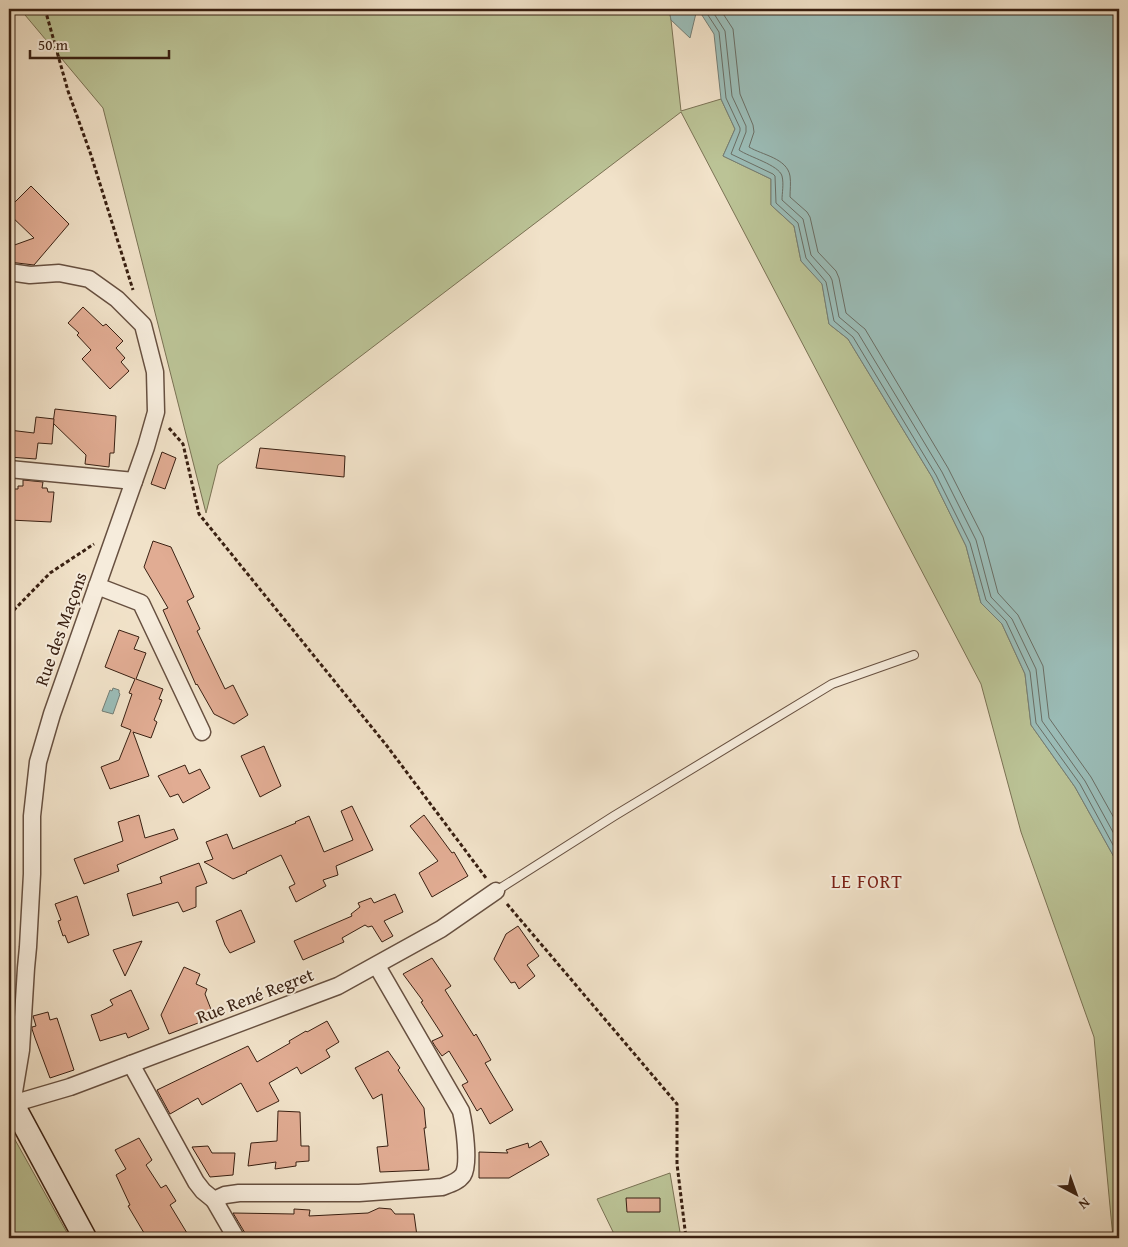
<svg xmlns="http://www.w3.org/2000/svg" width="1128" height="1247" font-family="'Gentium Book Plus',serif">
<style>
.green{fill:#bbc396;stroke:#7a7254}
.water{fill:#9bbdb8;stroke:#747e76}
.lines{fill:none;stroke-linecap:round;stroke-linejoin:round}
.shore{stroke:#6a6e65;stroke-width:1}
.building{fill:#e1ac93;stroke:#392012}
.lane-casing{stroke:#675040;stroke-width:10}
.street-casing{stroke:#675040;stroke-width:19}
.secondary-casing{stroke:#392012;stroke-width:25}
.path{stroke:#392012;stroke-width:3;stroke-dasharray:4 2.5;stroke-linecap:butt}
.lane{stroke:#f6ecdc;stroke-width:8}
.street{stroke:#f6ecdc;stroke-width:16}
.secondary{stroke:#f6ecdc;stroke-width:22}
.labels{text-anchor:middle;stroke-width:4;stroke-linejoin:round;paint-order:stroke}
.street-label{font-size:18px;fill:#392012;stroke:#f6ecdc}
.neighbourhood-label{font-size:19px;letter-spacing:1px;fill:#7a1f14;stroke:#f6ecdc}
</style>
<rect width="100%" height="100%" fill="#f1e2c9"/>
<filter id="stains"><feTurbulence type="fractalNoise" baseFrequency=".004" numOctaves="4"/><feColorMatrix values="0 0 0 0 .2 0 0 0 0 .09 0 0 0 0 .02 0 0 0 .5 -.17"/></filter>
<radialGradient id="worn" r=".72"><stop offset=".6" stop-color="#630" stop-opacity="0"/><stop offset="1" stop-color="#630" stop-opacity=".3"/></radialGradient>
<g class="green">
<polygon points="20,9 669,9 671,20 681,111 721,99 735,129 723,156 771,179 771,205 794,226 801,261 822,283 829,324 848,339 932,477 966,546 981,603 1002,624 1025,674 1031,725 1075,787 1119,866 1119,1238 1113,1238 1094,1037 1021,832 981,684 681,112 218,465 206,513 103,108"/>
<polygon points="14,1138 70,1238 9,1238 9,1140"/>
<polygon points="670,1173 681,1238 616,1238 597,1199"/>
</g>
<g class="water">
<polygon points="669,9 697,9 690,38 671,20"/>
<polygon points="698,9 1119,9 1119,866 1075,787 1031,725 1025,674 1002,624 981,603 966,546 932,477 848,339 829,324 822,284 801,261 794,226 771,205 771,179 723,156 735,129 721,99 714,34"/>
<polygon points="113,688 119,690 119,693 120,694 113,714 102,711 110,690 112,691"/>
</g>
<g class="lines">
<g class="shore">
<polyline points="704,9 719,32 726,98 740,128 740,131 731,154 773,174 775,176 776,203 798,223 806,258 826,282 834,321 853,337 936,475 970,543 986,600 1006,621 1030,672 1036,723 1080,784 1119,856"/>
<path d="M711 9 725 31 732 96 746 126V132L739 150C749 157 779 165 782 176 784 184 782 193 782 200L803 219 811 255 830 276 832 280 839 317 858 333 942 472 976 540 991 597 1012 619 1036 669 1042 721 1085 781 1119 843"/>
<path d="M720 9 733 29 740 94 753 125 754 132 749 147C762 155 787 158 790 176 791 183 790 190 790 197L807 212 810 217 818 252 836 271 839 278 846 313 860 325 865 329 948 468 983 537 998 593 1018 615 1043 666 1049 718 1091 777 1119 827"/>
</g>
</g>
<g class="building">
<polygon points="31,186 69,224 34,265 9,262 9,247 34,238 9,214 9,208"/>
<polygon points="83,307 103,326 106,324 123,341 116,348 125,358 121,362 129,371 110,389 82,359 91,350 77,335 79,333 68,323"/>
<polygon points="55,409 116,416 114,453 110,453 109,467 85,464 86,455 53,423"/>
<polygon points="36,417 54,419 52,444 38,443 36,459 9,457 9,430 34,433"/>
<polygon points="260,448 345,456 344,477 256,468"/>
<polygon points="162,452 176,458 165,489 151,484"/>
<polygon points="23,480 43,482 42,488 47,488 48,492 54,492 51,522 10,520 11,489 18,489 18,486 23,486"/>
<polygon points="153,541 171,547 194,597 187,601 200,629 197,631 225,689 233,685 248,715 234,724 214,714 197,684 196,685 163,610 168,608 144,567"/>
<polygon points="119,630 139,637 134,649 146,653 136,679 163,689 159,699 162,700 154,720 157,722 151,738 133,732 149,776 110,789 101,767 119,760 131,730 121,726 132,694 129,693 135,679 105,667"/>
<polygon points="264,746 281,786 260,797 241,756"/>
<polygon points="185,765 189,774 200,769 210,788 183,803 178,794 170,797 158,776"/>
<polygon points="352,806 373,850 336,866 338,875 323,880 326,886 296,902 289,887 295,884 281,855 246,872 247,873 233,879 204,862 213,859 206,842 227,834 233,849 296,823 295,822 309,816 324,852 353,840 341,811"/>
<polygon points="139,815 145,838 174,829 178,839 117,865 119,871 84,884 74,859 123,841 118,822"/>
<polygon points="424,815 452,853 454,852 468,876 432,897 419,873 438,861 410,826"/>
<polygon points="199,863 207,883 196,887 196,907 183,912 178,902 133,916 127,894 162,883 160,877"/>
<polygon points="395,894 403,912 384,921 393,936 382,942 372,926 368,927 365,925 342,938 344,942 303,960 294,941 352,916 351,914 360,907 358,903 371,898 374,903"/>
<polygon points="77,896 89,935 68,943 65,935 63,936 58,921 61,920 55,904"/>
<polygon points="241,910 255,942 230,953 225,945 216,921"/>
<polygon points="518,926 539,956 527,965 535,976 519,989 515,982 511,983 494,959 506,934"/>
<polygon points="142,941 125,976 113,950"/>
<polygon points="432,958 451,986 445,990 474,1036 476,1034 491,1060 485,1063 513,1110 490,1124 481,1108 477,1111 462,1085 468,1082 449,1051 442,1056 435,1046 432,1041 443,1036 421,1002 423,1001 403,974"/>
<polygon points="184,967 200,974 196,984 207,989 205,994 214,1017 169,1034 161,1015"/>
<polygon points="131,990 149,1029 128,1038 126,1033 100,1041 91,1015 100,1012 113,1005 110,1000"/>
<polygon points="48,1012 50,1020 57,1018 74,1070 50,1078 35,1038 32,1029 32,1027 36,1026 33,1016"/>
<polygon points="327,1021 339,1042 326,1050 330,1057 301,1074 297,1067 269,1083 279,1101 257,1112 241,1083 202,1105 198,1098 170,1114 157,1090 248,1046 257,1062 290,1043 289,1041 306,1031 307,1032"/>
<polygon points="388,1051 400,1068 398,1070 424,1108 426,1128 424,1128 429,1170 380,1172 377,1147 388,1146 382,1094 373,1099 355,1068"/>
<polygon points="278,1111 300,1112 301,1146 309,1146 309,1161 296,1162 296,1166 275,1169 276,1162 248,1166 251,1143 277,1141"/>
<polygon points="139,1138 152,1160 146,1165 161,1188 166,1185 176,1201 170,1205 190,1238 147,1238 128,1206 130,1205 116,1175 126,1169 115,1150"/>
<polygon points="541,1141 549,1155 509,1178 479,1178 479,1152 508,1153 506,1150 528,1143 529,1148"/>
<polygon points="208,1146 212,1153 235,1153 233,1175 210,1177 192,1147"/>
<polygon points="626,1198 660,1198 660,1212 627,1212"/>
<polygon points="379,1208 391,1209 395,1214 414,1214 417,1236 399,1238 395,1238 395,1234 363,1238 246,1238 245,1233 233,1213 294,1214 294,1209 310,1210 309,1216 368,1213"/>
</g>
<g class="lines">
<defs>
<polyline id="lane" points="496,891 614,816 832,684 914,655"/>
<g id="street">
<polyline points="9,272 30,275 59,273 89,279 117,299 143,325 155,372 156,412 146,447 52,714 38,762 32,816 32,874 28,947 26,968 21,1050 12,1104"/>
<polyline points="9,469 134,481"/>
<polyline points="97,586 141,603 202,732"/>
<path d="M131 1064 196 1182 203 1191 214 1200 225 1195 239 1193H359L442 1187C450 1184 458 1182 463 1175 470 1164 464 1124 461 1111L377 966"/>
<polyline points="9,1107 12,1104 70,1087 338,986 441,929 496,891"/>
<polyline points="214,1200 236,1238"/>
</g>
<polyline id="secondary" points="9,1097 85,1238"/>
</defs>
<use href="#lane" class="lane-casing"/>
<use href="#street" class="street-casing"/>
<use href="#secondary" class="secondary-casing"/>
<g class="path">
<polyline points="45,9 68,91 91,155 133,290"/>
<polyline points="169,428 183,444 199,514 387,746 486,878"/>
<polyline points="9,615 50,573 94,544"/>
<polyline points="507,904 677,1104 677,1164 686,1238"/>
<polyline points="1119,1155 1118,1155 1119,1192"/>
</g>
<use href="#lane" class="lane"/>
<use href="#street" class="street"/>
<use href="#secondary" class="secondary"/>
</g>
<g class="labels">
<g class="street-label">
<text transform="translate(61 629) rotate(-70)" y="6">Rue des Maçons</text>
<text transform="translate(255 996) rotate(-21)" y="6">Rue René Regret</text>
</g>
<g class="neighbourhood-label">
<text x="867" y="888">LE FORT</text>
</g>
</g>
<rect width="1128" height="1247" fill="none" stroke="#f1e2c9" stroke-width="30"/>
<rect x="10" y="10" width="1108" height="1227" fill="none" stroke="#392012" stroke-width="2.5"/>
<rect x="15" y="15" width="1098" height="1217" fill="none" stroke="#392012"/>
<g transform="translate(1076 1194) rotate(139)" stroke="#f6ecdc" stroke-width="4" paint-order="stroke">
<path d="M0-4L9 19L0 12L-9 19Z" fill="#392012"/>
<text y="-8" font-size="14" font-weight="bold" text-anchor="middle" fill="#392012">N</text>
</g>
<path d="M30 50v8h139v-8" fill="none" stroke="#392012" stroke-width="2.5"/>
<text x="38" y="50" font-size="15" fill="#392012" stroke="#f6ecdc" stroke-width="4" paint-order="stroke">50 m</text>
<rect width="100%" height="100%" filter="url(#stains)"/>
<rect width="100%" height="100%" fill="url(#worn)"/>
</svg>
